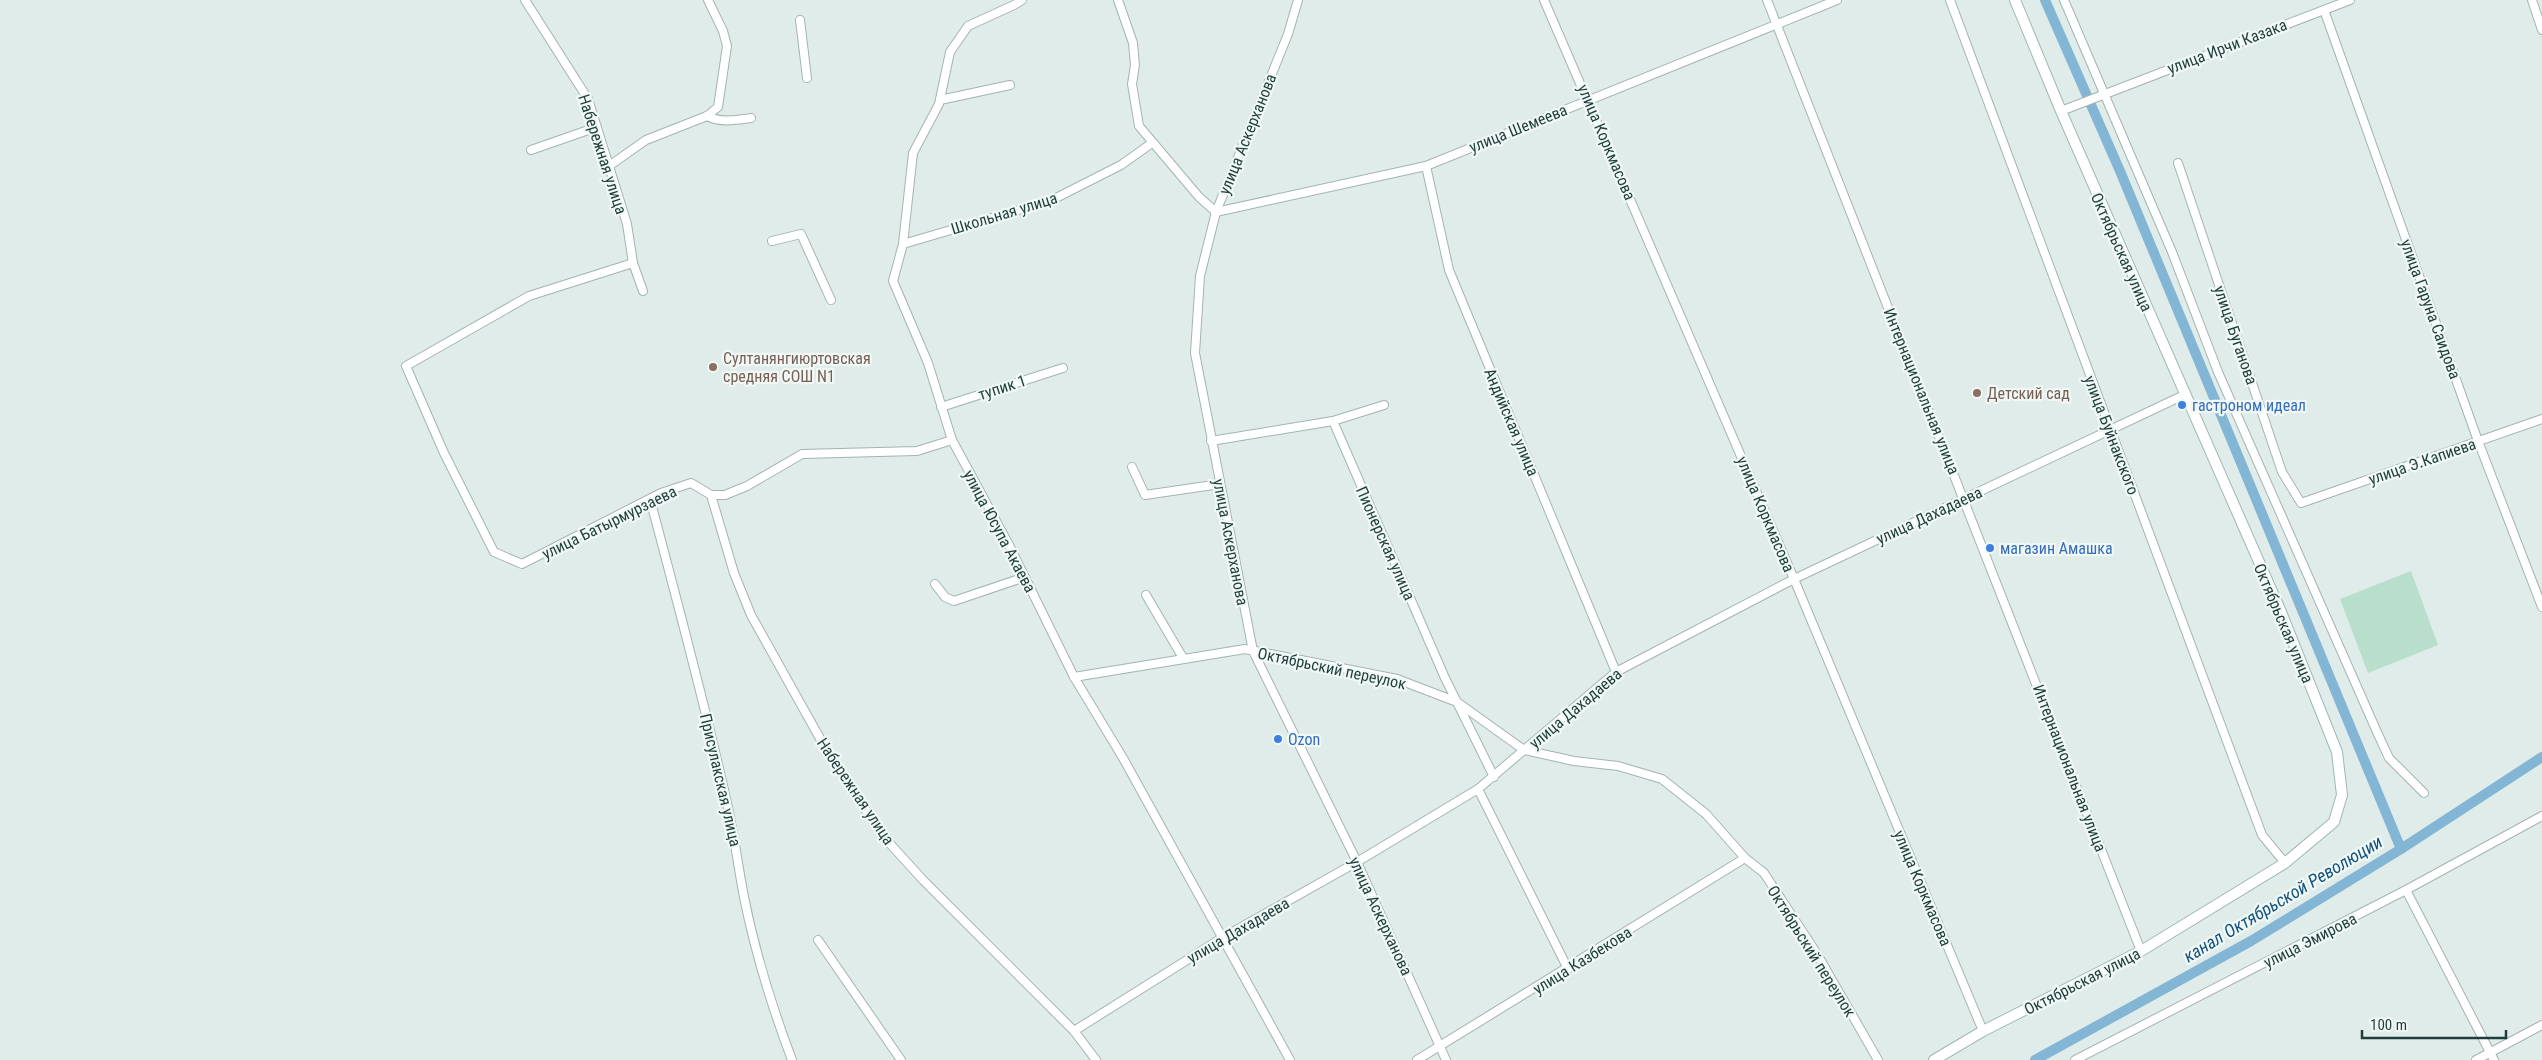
<svg xmlns="http://www.w3.org/2000/svg" width="2542" height="1060" font-family="'Roboto Condensed',sans-serif">
<style>
.green{fill:#b7dfcb}
.lines{fill:none;stroke-linecap:round;stroke-linejoin:round}
.canal{stroke:#83b5d5;stroke-width:10}
.street-casing{stroke:#a2b4b2;stroke-width:10}
.secondary-casing{stroke:#9db8b5;stroke-width:12}
.street{stroke:#fff;stroke-width:8}
.secondary{stroke:#fff;stroke-width:10}
.education-dot{fill:#8d6e63;stroke:#f0f8f6;stroke-width:2}
.shop-dot{fill:#3f7fe0;stroke:#f0f8f6;stroke-width:2}
.labels{text-anchor:middle;stroke-width:4.5;stroke-linejoin:round;paint-order:stroke}
.street-label{font-size:16px;fill:#1f3d3c;stroke:#f0f8f6}
.education-label{font-size:16px;fill:#785e54;stroke:#f0f8f6;text-anchor:start}
.shop-label{font-size:16px;fill:#366cbe;stroke:#f0f8f6;text-anchor:start}
.water-label{font-size:18px;font-style:italic;fill:#15537d;stroke:#f0f8f6}
</style>
<rect width="100%" height="100%" fill="#e0ece9"/>
<polygon class="green" points="2411,571 2438,645 2368,673 2340,599"/>
<g class="lines">
<g class="canal">
<polyline points="2045,0 2120,171 2401,849"/>
<polyline points="2035,1060 2251,941 2401,849 2542,757"/>
</g>
<defs>
<g id="street">
<polyline points="525,0 588,99 627,224 633,263 643,291"/>
<polyline points="1022,0 1014,5 968,26 950,52 939,104 913,153 903,244 893,281 928,363 952,440 1009,545 1074,677 1123,758 1290,1060"/>
<polyline points="1118,0 1133,43 1135,65 1132,84 1139,126 1199,197 1216,212 1426,166 1837,0"/>
<polyline points="1298,0 1288,34 1216,212 1200,276 1195,353 1253,651 1357,862 1446,1060"/>
<polyline points="1544,0 1794,579 1983,1031"/>
<polyline points="1767,0 2141,951"/>
<polyline points="1950,0 2262,835 2285,863"/>
<polyline points="2064,0 2172,252 2218,372 2377,732 2389,758 2424,793"/>
<polyline points="2532,0 2542,30"/>
<polyline points="2324,10 2478,441 2542,607"/>
<polyline points="800,20 807,78"/>
<polyline points="940,100 1010,85"/>
<polyline points="2061,111 2350,0"/>
<path d="M707 116C720 123 737 120 751 118"/>
<polyline points="531,150 597,127"/>
<polyline points="2178,163 2282,472 2301,503 2542,419"/>
<polyline points="609,166 646,140 707,116 718,107 727,46 723,31 708,0"/>
<polyline points="1426,166 1449,270 1616,672"/>
<polyline points="772,241 801,234 831,300"/>
<polyline points="903,244 1050,201 1121,165 1152,143"/>
<polyline points="633,263 529,296 406,366 444,453 494,552 522,564 661,493 691,483 711,495 725,495 747,486 802,454 917,451 952,440"/>
<polyline points="941,407 1063,368"/>
<polyline points="1333,421 1384,405"/>
<polyline points="1211,441 1333,421 1445,678 1494,777"/>
<polyline points="1132,467 1145,495 1220,484"/>
<polyline points="711,495 734,573 751,615 827,751 882,835 923,880 1074,1031 1096,1060"/>
<path d="M650 499C677 600 704 701 727 803 734 834 738 866 744 897 755 952 772 1007 792 1060"/>
<polyline points="935,584 945,597 954,601 1025,577"/>
<polyline points="1146,595 1183,658"/>
<polyline points="1074,677 1245,649 1397,679 1457,702 1524,750 1574,761 1618,766 1662,779 1706,814 1745,858 1764,873 1817,954 1878,1060"/>
<polyline points="1478,789 1568,969"/>
<polyline points="2406,890 2494,1060"/>
<polyline points="818,940 901,1060"/>
<polyline points="1074,1031 1222,938 1357,862 1478,789 1616,672 1794,579 2184,395"/>
<polyline points="1417,1060 1745,858"/>
<polyline points="2075,1060 2406,890 2542,816"/>
<polyline points="2476,1060 2542,1025"/>
</g>
<polyline id="secondary" points="1934,1060 1983,1031 2141,951 2285,863 2334,822 2342,795 2337,752 2281,612 2061,111 2015,0"/>
</defs>
<use href="#street" class="street-casing"/>
<use href="#secondary" class="secondary-casing"/>
<use href="#street" class="street"/>
<use href="#secondary" class="secondary"/>
</g>
<g class="education-dot">
<circle cx="713" cy="367" r="5"/>
<circle cx="1977" cy="393" r="5"/>
</g>
<g class="shop-dot">
<circle cx="2182" cy="405" r="5"/>
<circle cx="1990" cy="548" r="5"/>
<circle cx="1278" cy="739" r="5"/>
</g>
<g class="labels">
<g class="street-label">
<text transform="translate(2227 46) rotate(-21)" y="6">улица Ирчи Казака</text>
<text transform="translate(1518 128) rotate(-22)" y="6">улица Шемеева</text>
<text transform="translate(1247 134) rotate(-68)" y="6">улица Аскерханова</text>
<text transform="translate(1607 142) rotate(67)" y="6">улица Коркмасова</text>
<text transform="translate(603 154) rotate(72)" y="6">Набережная улица</text>
<text transform="translate(1004 213) rotate(-17)" y="6">Школьная улица</text>
<text transform="translate(2122 252) rotate(66)" y="6">Октябрьская улица</text>
<text transform="translate(2431 309) rotate(70)" y="6">улица Гаруна Саидова</text>
<text transform="translate(2236 335) rotate(71)" y="6">улица Буганова</text>
<text transform="translate(1002 387) rotate(-18)" y="6">тупик 1</text>
<text transform="translate(1922 391) rotate(68)" y="6">Интернациональная улица</text>
<text transform="translate(1512 422) rotate(67)" y="6">Андийская улица</text>
<text transform="translate(2112 435) rotate(69)" y="6">улица Буйнакского</text>
<text transform="translate(2422 461) rotate(-19)" y="6">улица Э.Капиева</text>
<text transform="translate(1766 514) rotate(67)" y="6">улица Коркмасова</text>
<text transform="translate(1929 515) rotate(-25)" y="6">улица Дахадаева</text>
<text transform="translate(609 522) rotate(-26)" y="6">улица Батырмурзаева</text>
<text transform="translate(1000 531) rotate(62)" y="6">улица Юсупа Акаева</text>
<text transform="translate(1231 542) rotate(79)" y="6">улица Аскерханова</text>
<text transform="translate(1386 543) rotate(66)" y="6">Пионерская улица</text>
<text transform="translate(2284 623) rotate(67)" y="6">Октябрьская улица</text>
<text transform="translate(1332 668) rotate(12)" y="6">Октябрьский переулок</text>
<text transform="translate(1575 708) rotate(-40)" y="6">улица Дахадаева</text>
<text transform="translate(2070 768) rotate(69)" y="6">Интернациональная улица</text>
<text transform="translate(721 780) rotate(77)" y="6">Присулакская улица</text>
<text transform="translate(856 791) rotate(56)" y="6">Набережная улица</text>
<text transform="translate(1923 888) rotate(67)" y="6">улица Коркмасова</text>
<text transform="translate(1381 916) rotate(65)" y="6">улица Аскерханова</text>
<text transform="translate(1238 930) rotate(-30)" y="6">улица Дахадаева</text>
<text transform="translate(2310 940) rotate(-27)" y="6">улица Эмирова</text>
<text transform="translate(1812 951) rotate(58)" y="6">Октябрьский переулок</text>
<text transform="translate(1582 960) rotate(-32)" y="6">улица Казбекова</text>
<text transform="translate(2082 981) rotate(-27)" y="6">Октябрьская улица</text>
</g>
<g class="education-label">
<text x="723" y="364">Султанянгиюртовская<tspan x="723" dy="18">средняя СОШ N1</tspan></text>
<text x="1987" y="399">Детский сад</text>
</g>
<g class="shop-label">
<text x="2192" y="411">гастроном идеал</text>
<text x="2000" y="554">магазин Амашка</text>
<text x="1288" y="745">Ozon</text>
</g>
<g class="water-label">
<text transform="translate(2283 899) rotate(-31)" y="6">канал Октябрьской Революции</text>
</g>
</g>
<path d="M2362 1030v8h144v-8" fill="none" stroke="#1f3d3c" stroke-width="2.5"/>
<text x="2370" y="1030" font-size="15" fill="#1f3d3c" stroke="#f0f8f6" stroke-width="4" paint-order="stroke">100 m</text>
</svg>
